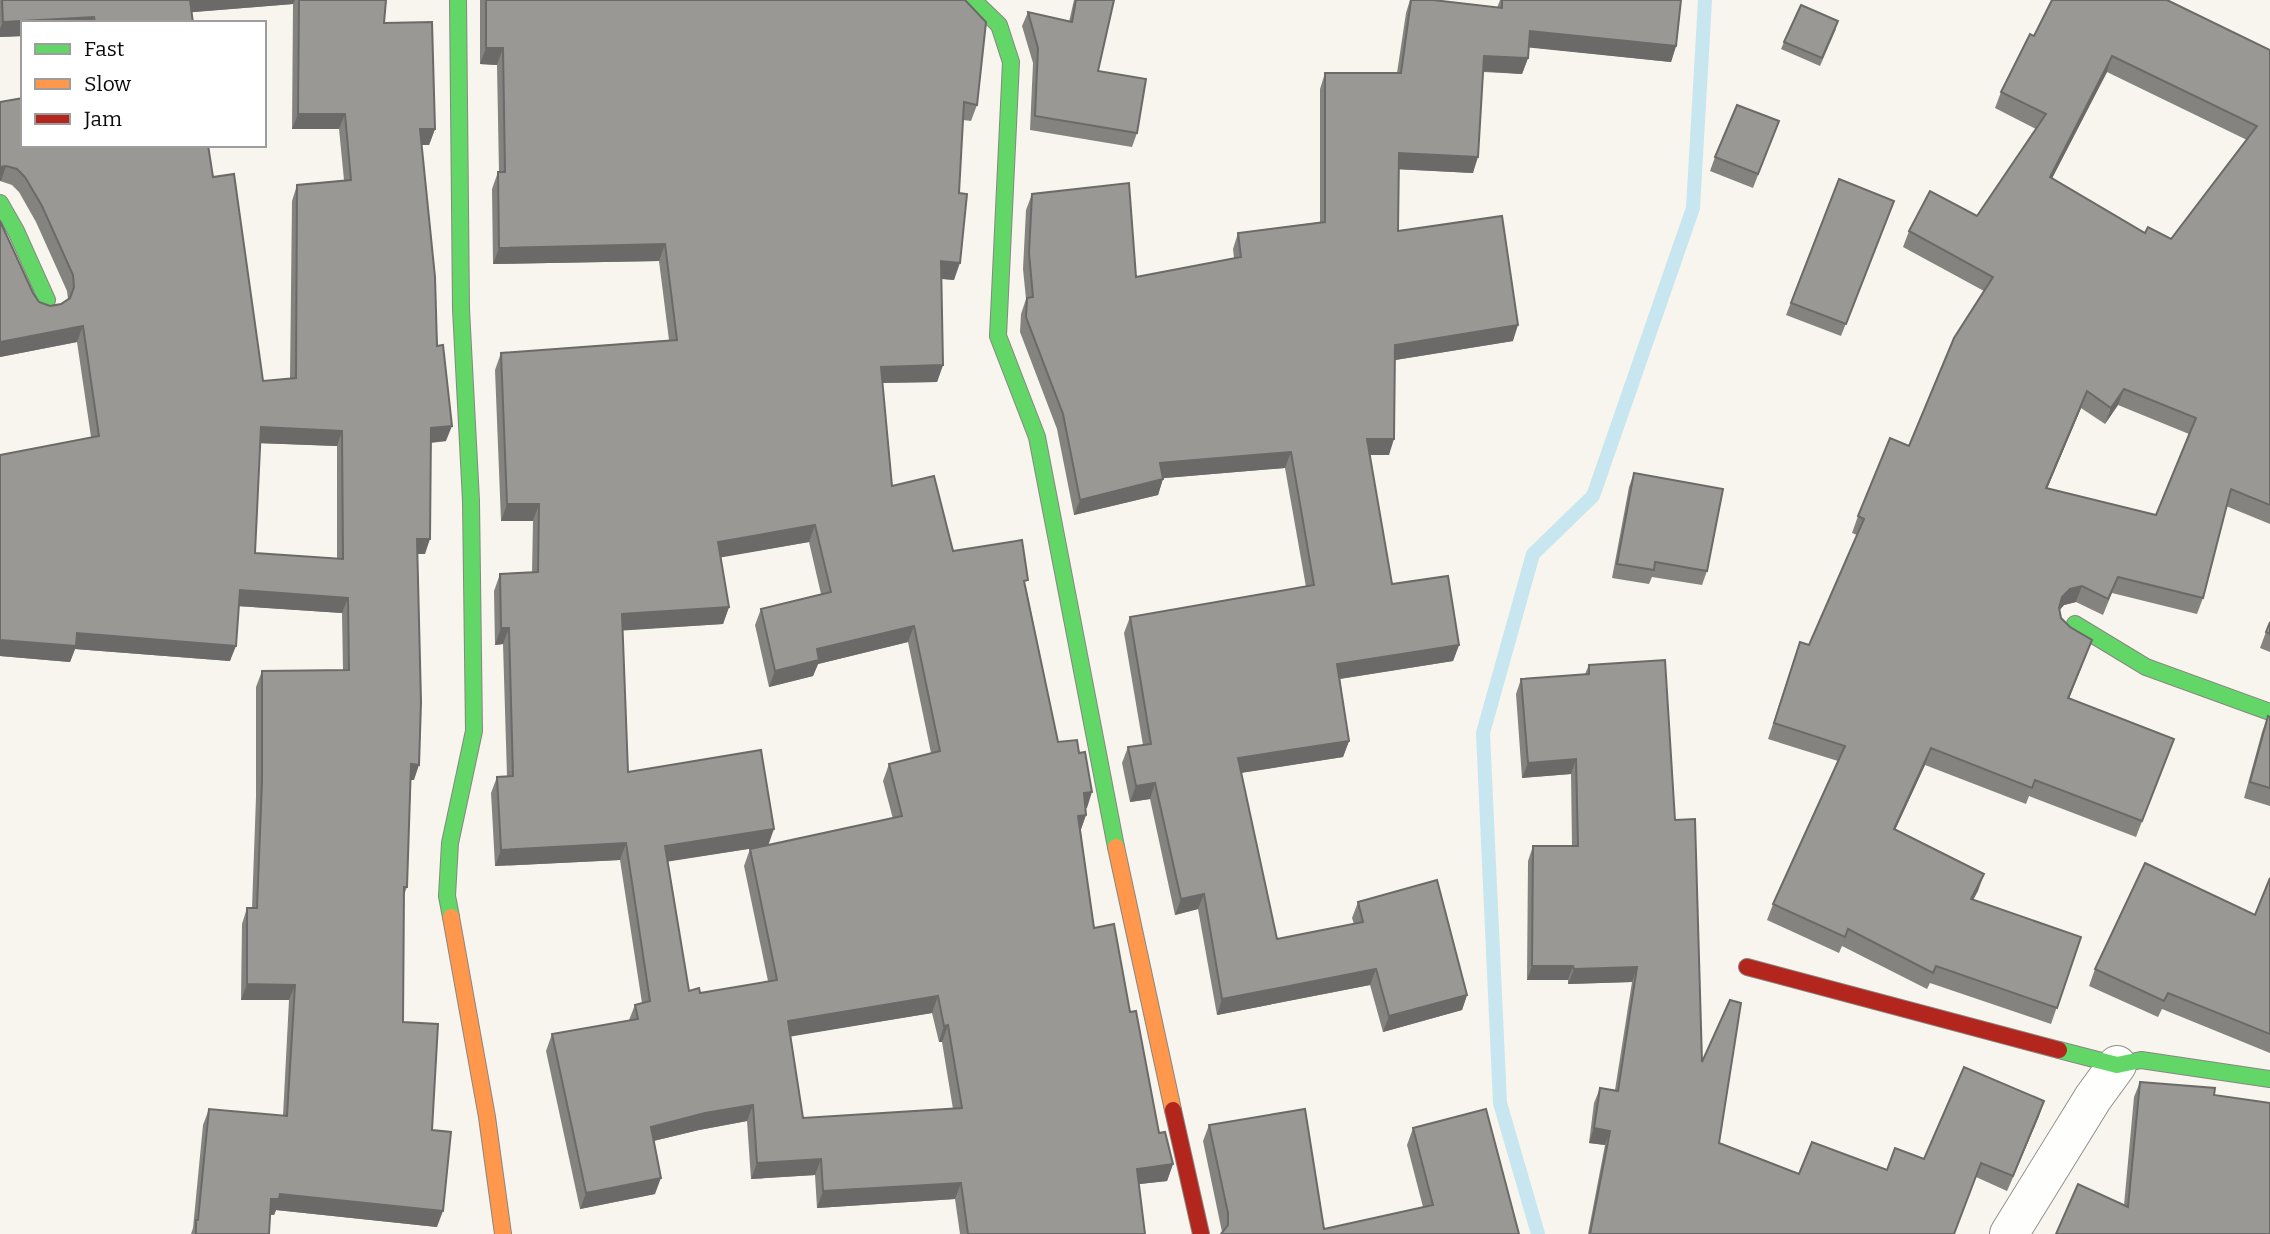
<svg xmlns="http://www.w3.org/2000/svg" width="2270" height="1234" font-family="Bitter,serif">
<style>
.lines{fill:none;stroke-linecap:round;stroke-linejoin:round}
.stream{stroke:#c7e6ef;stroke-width:14}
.street-casing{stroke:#91908d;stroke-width:40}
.fast-casing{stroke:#888683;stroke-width:18}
.slow-casing{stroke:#888683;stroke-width:18}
.jam-casing{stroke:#888683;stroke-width:18}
.street{stroke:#fefefc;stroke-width:38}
.fast{stroke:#63d668;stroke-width:16}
.slow{stroke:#ff974d;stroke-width:16}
.jam{stroke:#b3261e;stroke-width:16}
.wall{fill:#84837f;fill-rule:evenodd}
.shaded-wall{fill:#6c6a68}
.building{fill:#9a9894;stroke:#6c6a68;stroke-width:2;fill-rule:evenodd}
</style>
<rect width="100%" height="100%" fill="#f8f5ee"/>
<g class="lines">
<polyline class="stream" points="1538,1234 1500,1103 1483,733 1533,554 1593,496 1693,208 1705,0"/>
<defs>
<polyline id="street" points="2009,1234 2093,1098 2117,1065"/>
<g id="fast">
<polyline points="973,0 999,25 1011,62 998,336 1037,437 1116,847"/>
<polyline points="0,203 16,231 47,300"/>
<polyline points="2075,624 2146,667 2270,712"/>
<polyline points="451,917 447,896 450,843 474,731 471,501 461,309 458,0"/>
<polyline points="2059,1050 2117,1065 2141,1060 2270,1079"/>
</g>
<g id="slow">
<polyline points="1116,847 1173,1110"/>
<polyline points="451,917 487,1117 503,1234"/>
</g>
<g id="jam">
<polyline points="1747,967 2059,1050"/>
<polyline points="1173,1110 1201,1234"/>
</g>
</defs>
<use href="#street" class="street-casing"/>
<use href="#fast" class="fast-casing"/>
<use href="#slow" class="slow-casing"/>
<use href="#jam" class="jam-casing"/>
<use href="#street" class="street"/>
<use href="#fast" class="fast"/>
<use href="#slow" class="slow"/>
<use href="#jam" class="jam"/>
</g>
<g class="wall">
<path d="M0 0H386L384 23 435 129 429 145H421L446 441 431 443 425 554H418L414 780H411L407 887 404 895 403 1022 432 1130 437 1227 276 1210 274 1215H270L269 1234H191L193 1228 203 1125 209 1109 283 1116 289 1000H241L242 924 247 908H252L256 797V687L262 671 343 670 342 613 239 606 230 661 75 649 70 662 0 656V455L91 437 77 342 0 357V221L33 293 39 302 50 306 61 304 68 299 67 291 36 222 19 192 12 185 0 181V102L213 177 263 381 290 379 292 201 297 185 344 180 339 129H292L293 4 191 12 193 23H23V36L0 37ZM260 443 337 446V559L255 553Z"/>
<path d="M480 0H965L977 105 971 121 963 120 954 280 941 279 943 365 937 382 882 383 892 486 953 551 1026 587 1058 742 1087 808H1086V815L1080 832 1094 928 1130 1012 1159 1133 1173 1164 1167 1181 1139 1184 1145 1234H960L955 1199 817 1208 815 1175 751 1179 747 1121 699 1130 653 1141 655 1194 580 1209 546 1051 552 1034 629 1020 635 1005 642 1003 620 860 495 866 491 793 497 777 507 776 503 644 495 645 494 591 500 574 532 573 533 521H501L495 370 501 353 669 340 659 261 493 264 492 189 498 172H499L497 65 480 64ZM809 542 821 594 761 609 755 625 769 687 813 676 818 664 908 642 931 753 889 764 883 781 893 819 768 845 628 772 622 630 723 624 729 607 720 557ZM761 847 750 849 744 866 768 981 700 993 689 991 668 861ZM932 1013 939 1042H942L953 1109 803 1118 790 1036Z"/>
<polygon points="1074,0 1114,0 1098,71 1137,133 1132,147 1030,130 1033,63 1022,26 1028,12 1069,22"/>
<polygon points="1410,0 1433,0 1497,8 1500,0 1681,0 1676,46 1671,62 1529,47 1528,58 1522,74 1483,72 1473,173 1398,169 1398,231 1513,341 1395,360 1389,455 1370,455 1392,584 1459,645 1453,661 1340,679 1349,741 1343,757 1241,773 1277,939 1354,924 1352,918 1358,902 1467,995 1462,1010 1383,1032 1370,985 1217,1015 1198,909 1175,915 1150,799 1130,802 1122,763 1128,747 1143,745 1124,633 1130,617 1306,587 1285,468 1163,478 1158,495 1074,515 1057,429 1020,332 1021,314 1026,299 1023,269 1026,210 1032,194 1136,277 1234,258 1233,249 1238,233 1320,222 1320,89 1325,73 1397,73 1406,13"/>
<polygon points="1836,29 1820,66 1781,49 1784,42"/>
<path d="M2034 36 2270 50V524L2226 506 2203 598 2197 614 2112 593 2103 615 2076 602 2064 605 2060 610 2061 618 2086 656 2069 699 2174 739 2136 837 2029 796 2026 804 1925 765 1895 830 1984 874 1973 900 2081 937 2051 1024 1930 983 1927 989 1842 946 1839 953 1767 920 1773 904 1838 761 1768 739 1794 659 1800 642 1809 645 1857 535 1852 533 1858 516 1909 446 1984 291 1903 247 1909 231 1977 216 2036 129 1995 108 2001 92ZM2107 72 2247 140 2171 239 2145 233 2052 178ZM2118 405 2189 434 2156 515 2047 489 2081 408 2105 424Z"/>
<polygon points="1779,121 1753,188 1710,171 1715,157"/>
<polygon points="1839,179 1894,201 1841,336 1786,315"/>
<polygon points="1634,473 1707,571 1702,585 1652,577 1649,584 1612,578 1629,487"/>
<polygon points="2270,621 2270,652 2260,648"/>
<polygon points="1589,665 1675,820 1702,1062 1719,1143 1799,1174 1887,1170 1924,1159 2039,1116 2007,1191 1976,1177 1954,1234 1588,1234 1605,1145 1589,1143 1594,1103 1600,1088 1615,1090 1632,982 1568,984 1568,980 1527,980 1528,861 1533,846 1572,846 1571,774 1522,778 1516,694 1521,679 1585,674"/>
<polygon points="2268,716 2270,717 2270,806 2244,798 2262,732"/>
<polygon points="2270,878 2270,1053 2162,1009 2158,1017 2089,986 2095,969 2255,915"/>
<polygon points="2140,1082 2214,1095 2270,1234 2056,1234 2124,1205 2134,1097"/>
<polygon points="1209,1125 1324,1229 1423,1207 1407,1145 1413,1128 1519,1234 1222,1232 1203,1141"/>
</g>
<g class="shaded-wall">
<polygon points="188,0 295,0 293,4 183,13"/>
<polygon points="94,17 92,23 23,23 23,36 0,37 0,29 3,22"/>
<polygon points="1530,31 1676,46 1671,62 1524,47"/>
<polygon points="486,48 503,48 497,65 480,64"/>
<polygon points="1484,56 1528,58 1522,74 1479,71"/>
<polygon points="2112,56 2107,72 2044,194 2050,177"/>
<polygon points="298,114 345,114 339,129 292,129"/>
<polygon points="420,129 435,129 429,145 414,145"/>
<polygon points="1399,153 1478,157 1473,173 1393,169"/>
<polygon points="6,166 1,181 0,181 0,167"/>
<polygon points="665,244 659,261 493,264 499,248"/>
<polygon points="941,261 960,263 954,280 935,278"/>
<polygon points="1518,325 1513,341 1389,361 1395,345"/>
<polygon points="83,326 77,342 0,357 0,342"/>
<polygon points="943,365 937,382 875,383 881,367"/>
<polygon points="2124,389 2118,405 2105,424 2111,408"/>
<polygon points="2087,391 2081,408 2040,505 2046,488"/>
<polygon points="452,426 446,441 425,443 431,428"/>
<polygon points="261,427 342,431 337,446 255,443"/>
<polygon points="1367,439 1394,439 1389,455 1362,455"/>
<polygon points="1291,452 1285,468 1154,479 1160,463"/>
<polygon points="1163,479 1158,495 1074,515 1080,500"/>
<polygon points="507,504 539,504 533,521 501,521"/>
<polygon points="815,525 809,542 712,559 718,542"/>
<polygon points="417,539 430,539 425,554 412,554"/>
<polygon points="2082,586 2076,602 2064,605 2056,613 2062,597 2070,589"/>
<polygon points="240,590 348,598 342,613 235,606"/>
<polygon points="729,607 723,624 616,631 622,614"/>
<polygon points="914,626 908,642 818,664 813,676 769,687 775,671 817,649"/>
<polygon points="501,628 509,628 503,644 495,645"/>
<polygon points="77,633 236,646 230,661 75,649 70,662 0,656 0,640"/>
<polygon points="1459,645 1453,661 1332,680 1337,664"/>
<polygon points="1349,741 1343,757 1233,774 1238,758"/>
<polygon points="1931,748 1925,765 1888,845 1894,829"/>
<polygon points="1576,759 1571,774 1522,778 1528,763"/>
<polygon points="411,764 419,765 414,780 405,780"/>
<polygon points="1155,783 1150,799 1130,802 1136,786"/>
<polygon points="1092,792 1087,808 1078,810 1084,793"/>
<polygon points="1086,815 1080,832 1072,833 1078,816"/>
<polygon points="774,829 768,846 659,863 665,846"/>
<polygon points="626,843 620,860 495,866 501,850"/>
<polygon points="1984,874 1978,891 1965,915 1971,899"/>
<polygon points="1204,894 1198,909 1175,915 1181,899"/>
<polygon points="1532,966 1573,966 1568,980 1527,980"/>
<polygon points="1637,967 1632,982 1568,984 1574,969"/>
<polygon points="1376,969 1370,985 1217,1015 1222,999"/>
<polygon points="247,984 295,985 289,1000 241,1000"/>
<polygon points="1467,995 1462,1010 1383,1032 1389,1016"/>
<polygon points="938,996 932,1013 782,1038 788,1021"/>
<polygon points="948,1025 942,1042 939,1042 944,1026"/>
<polygon points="2044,1101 2039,1116 2007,1191 2013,1176"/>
<polygon points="753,1105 747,1121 699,1130 645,1143 651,1127 705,1113"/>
<polygon points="1594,1128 1610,1131 1605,1145 1589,1143"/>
<polygon points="821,1159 815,1175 751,1179 757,1163"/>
<polygon points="1173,1164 1167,1181 1131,1185 1137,1169"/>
<polygon points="661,1178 655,1194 580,1209 586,1193"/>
<polygon points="961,1183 955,1199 817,1208 823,1191"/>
<polygon points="280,1194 443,1211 437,1227 276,1210 274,1215 265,1214 271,1199"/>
</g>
<g class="building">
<polygon points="2,0 190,0 193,23 95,23 94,17 3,22"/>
<path d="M299 0H386L384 23 432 22 435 129H420L435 277 437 346 443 345 452 426 431 428 430 539H417L421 702 419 765 411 764 407 887H404L403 1022 438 1024 432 1130 451 1132 443 1211 280 1194 279 1199H271L269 1234H196V1220H198L209 1109 287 1116 295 985 247 984V908H257L262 781V671L349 670 348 598 240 590 236 646 77 633 76 646 0 640V455L99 436 83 326 0 342V221L33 293 39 302 50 306 61 304 70 298 74 287 73 275 42 206 25 177 17 169 6 166 0 167V102L23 98V145H208L213 177 234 174 263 381 296 378 297 185 351 180 345 114H298ZM261 427 342 431 343 559 255 553Z"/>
<path d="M486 0H965L986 22 977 105 964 102 959 193 967 194 960 263 941 261 943 365 881 367 892 486 934 476 953 551 1022 540 1028 580 1024 581 1058 742 1077 740 1079 753 1085 752 1092 792 1084 793 1086 815 1078 816 1094 928 1114 924 1130 1012 1136 1011 1159 1133 1165 1132 1173 1164 1137 1169 1145 1234H968L961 1183 823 1191 821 1159 757 1163 753 1105 705 1113 651 1127 661 1178 586 1193 552 1034 638 1019 635 1005 650 1001 626 843 501 850 497 777 513 776 509 628H501L500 574 538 572 539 504H507L501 353 677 340 665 244 499 248 498 172H505L503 48H486ZM815 525 831 592 761 609 775 671 819 660 817 649 914 626 940 751 889 764 902 816 750 849 777 980 700 993 699 988 689 991 665 846 774 829 761 750 628 772 622 614 729 607 718 542ZM938 996 944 1026 948 1025 962 1108 803 1118 788 1021Z"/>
<polygon points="1076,0 1114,0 1098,71 1146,79 1137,133 1035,116 1038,48 1028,12 1072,22"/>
<polygon points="1411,0 1433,0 1502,8 1502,0 1681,0 1676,46 1530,31 1528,58 1484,56 1478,157 1399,153 1398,231 1502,216 1518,325 1395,345 1394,439 1367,439 1392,584 1448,576 1459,645 1337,664 1349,741 1238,758 1277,939 1363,922 1358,902 1437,880 1467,995 1389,1016 1376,969 1222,999 1204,894 1181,899 1155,783 1136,786 1128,747 1151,744 1130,617 1314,585 1291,452 1160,463 1163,479 1080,500 1063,414 1026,317 1027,298 1033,297 1029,253 1032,194 1129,183 1136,277 1241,257 1238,233 1325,222 1325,73 1401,73"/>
<path d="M2052 0H2167L2270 50V505L2231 489 2203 598 2118 577 2108 599 2082 586 2070 589 2062 597 2059 608 2061 618 2070 627 2092 640 2068 698 2174 739 2142 821 2035 780 2032 788 1931 748 1894 829 1984 874 1971 899 2081 937 2057 1008 1936 966 1933 973 1848 929 1845 937 1773 904 1845 746 1774 723 1800 642 1809 645 1864 519 1858 516 1890 438 1909 446 1954 338 1993 277 1909 231 1930 191 1977 216 2046 114 2001 92 2030 34 2034 36ZM2112 56 2257 126 2171 239 2148 227 2145 233 2050 177ZM2124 389 2196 418 2156 515 2046 488 2087 391 2111 408Z"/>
<polygon points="1801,5 1838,21 1822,58 1784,42"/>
<polygon points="1737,105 1779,121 1758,174 1715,157"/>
<polygon points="1839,179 1894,201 1846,324 1791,303"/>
<polygon points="1634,473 1723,489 1707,571 1655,562 1654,570 1617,564"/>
<polygon points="2270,622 2270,634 2266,632"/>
<polygon points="1665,660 1675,820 1695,819 1702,1062 1730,1000 1741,1003 1719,1143 1799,1174 1812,1142 1887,1170 1895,1148 1924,1159 1964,1067 2044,1101 2013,1176 1981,1163 1954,1234 1590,1234 1610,1131 1594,1128 1600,1088 1618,1091 1637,967 1574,969 1573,966 1532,966 1533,846 1578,846 1576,759 1528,763 1521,679 1589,674 1589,665"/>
<polygon points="2268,716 2270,717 2270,788 2250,782"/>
<polygon points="2145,863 2255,915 2270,878 2270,1034 2168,993 2164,1001 2095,969"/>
<polygon points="2140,1082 2215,1088 2214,1095 2270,1103 2270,1234 2056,1234 2078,1184 2128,1207"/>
<polygon points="1305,1109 1324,1229 1433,1205 1413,1128 1486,1109 1519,1234 1221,1234 1228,1225 1228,1213 1209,1125"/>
</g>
<rect x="21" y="21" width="245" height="126" fill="#ffffff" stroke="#9d9d9d" stroke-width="2"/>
<rect x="35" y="44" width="35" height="10" fill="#63d668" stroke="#9d9d9d" stroke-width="2"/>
<text x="84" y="56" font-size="21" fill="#0a0a0a">Fast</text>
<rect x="35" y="79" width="35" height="10" fill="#ff974d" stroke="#9d9d9d" stroke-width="2"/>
<text x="84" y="91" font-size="21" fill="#0a0a0a">Slow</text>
<rect x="35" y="114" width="35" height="10" fill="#b3261e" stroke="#9d9d9d" stroke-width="2"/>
<text x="84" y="126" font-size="21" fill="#0a0a0a">Jam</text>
</svg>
